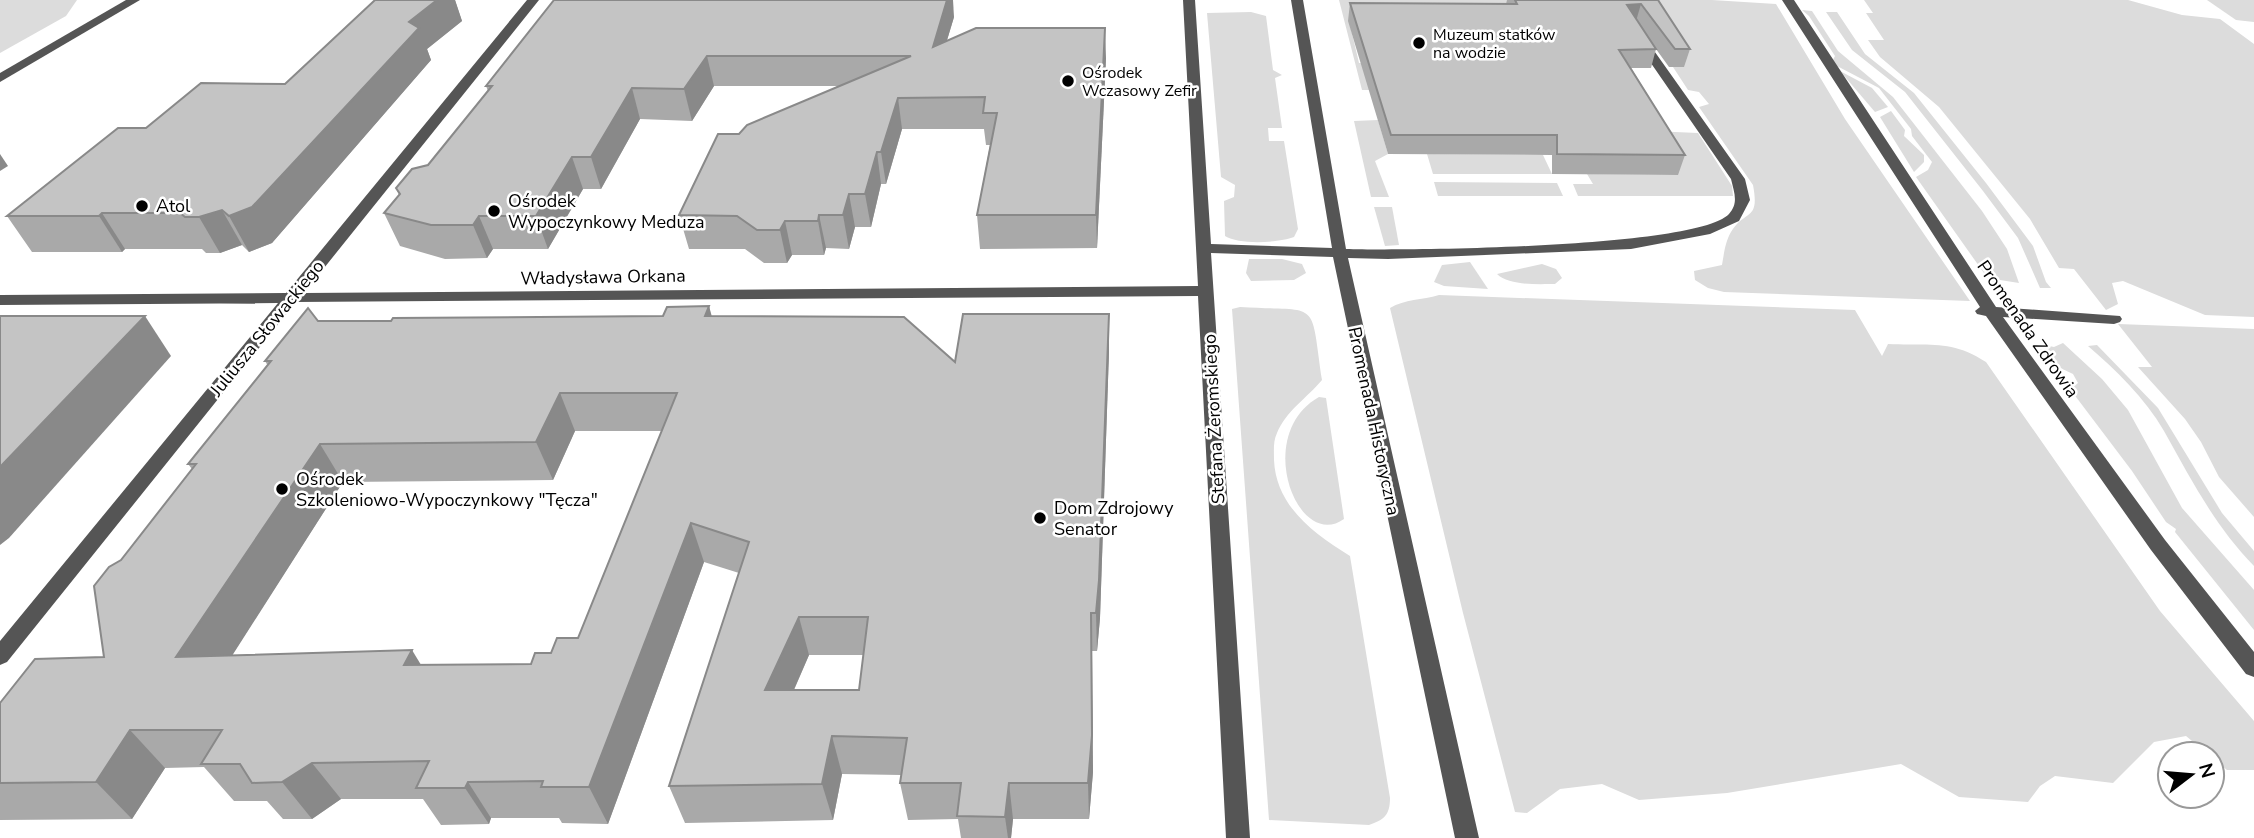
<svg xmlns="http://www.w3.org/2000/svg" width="2254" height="838" font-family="'Nunito Sans',sans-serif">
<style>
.green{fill:#dcdcdc}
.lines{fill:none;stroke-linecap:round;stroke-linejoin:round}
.minor{fill:#555;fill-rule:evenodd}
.wall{fill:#a9a9a9;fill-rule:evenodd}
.shaded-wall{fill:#898989}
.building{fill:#c4c4c4;stroke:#898989;stroke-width:2;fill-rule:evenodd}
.poi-dot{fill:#000;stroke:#fff;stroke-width:2.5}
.labels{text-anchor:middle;stroke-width:5;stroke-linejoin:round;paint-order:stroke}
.far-poi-label{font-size:16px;fill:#000;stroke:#fff;text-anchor:start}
.poi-label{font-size:18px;fill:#000;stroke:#fff;text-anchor:start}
.street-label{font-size:18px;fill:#000;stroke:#fff}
</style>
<rect width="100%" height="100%" fill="#fff"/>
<g class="green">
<polygon points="0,0 77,0 66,16 0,53"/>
<path d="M1339 0H1712L1776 4 1845 119 1970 301 1724 292 1708 288 1695 280 1694 271 1722 265C1724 254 1725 242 1731 232 1745 209 1760 222 1753 185L1699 107 1709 104 1699 92 1688 90 1673 67H1683L1646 7 1349 21 1359 63 1380 64 1405 90H1362Z"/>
<polygon points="1864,0 2128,0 2182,15 2220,19 2254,44 2254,317 2205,315 2123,281 2112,283 2118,304 2106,310 2074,269 2059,268 2030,219 1939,107 1880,57 1868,40 1884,40 1866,13 1873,13"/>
<polygon points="2207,0 2254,0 2254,22 2236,20"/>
<polygon points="1802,10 1812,11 1838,51 1893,97 1982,211 2007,249 2019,283 2000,280 1991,283 1916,177 1928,170 1932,162 1912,136 1911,129 1879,88 1837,66 1833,60 1835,56 1809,16"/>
<path d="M1251 12 1266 16 1273 70 1282 75 1275 78 1282 128H1268L1269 141H1284L1298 229 1294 237C1278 243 1239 245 1225 236L1224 201 1234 197 1235 185 1221 177 1207 13Z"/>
<polygon points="1826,12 1837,12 1865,54 1914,93 1986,183 2033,246 2046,282 2051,288 2040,288 2018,238 1983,191 1905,92 1852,50"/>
<polygon points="1840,71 1872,88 1888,107 1875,112"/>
<polygon points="1891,111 1905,130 1904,136 1924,155 1924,162 1914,172 1880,117"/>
<polygon points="1378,120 1388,154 1375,161 1389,197 1371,197 1354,121"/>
<polygon points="1652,131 1698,133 1732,186 1733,196 1578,196 1573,184 1593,184 1587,174 1678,175"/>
<polygon points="1427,154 1543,155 1552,174 1433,174"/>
<polygon points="1434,182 1557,183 1563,196 1438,196"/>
<polygon points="1374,207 1392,207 1399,245 1385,246"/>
<polygon points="1249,259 1282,259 1302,264 1306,273 1294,280 1251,281 1246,273"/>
<polygon points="1470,262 1488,289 1444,286 1434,282 1442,265"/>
<path d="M1542 264 1556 269 1562 278 1555 284C1539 284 1509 286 1497 274Z"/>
<path d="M1439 295 1855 310 1882 356 1888 344C1928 346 1951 339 1986 362L2160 611 2254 721V770H2227L2186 736 2154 742 2113 783 2055 776 2040 786 2028 802 1959 797 1901 764 1727 793 1639 800 1602 784 1560 789 1527 813 1515 812 1463 613 1390 308C1405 299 1422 300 1439 295Z"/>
<path d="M1240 307C1321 312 1310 297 1322 380 1307 398 1286 411 1277 433 1273 441 1274 451 1274 460 1276 506 1313 533 1350 556L1390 798C1390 815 1384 820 1369 825L1269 820 1232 309Z"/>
<polygon points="2118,324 2254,329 2254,517 2219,477 2201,442 2185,419 2138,367 2152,367"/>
<polygon points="2035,343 2054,347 2063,343 2102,379 2128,410 2182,508 2254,590 2254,630 2175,532 2176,529 2166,522 2132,471 2070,389 2078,383 2073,374 2054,365"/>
<path d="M2097 345 2158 408 2222 513 2254 551V566C2214 525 2191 479 2164 431 2145 398 2116 370 2088 346Z"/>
<path d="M1319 397 1326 398 1344 519C1298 552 1252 435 1319 397Z"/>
</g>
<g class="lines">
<g class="minor">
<polygon points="126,0 140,0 0,82 0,73"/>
<path d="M527 0H539L304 293 1198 286 1183 0H1195L1211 244 1332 248 1291 0H1303L1346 249C1404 251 1697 248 1729 214 1739 203 1734 192 1731 179L1635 40 1645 38 1745 179 1750 200 1739 221 1710 234 1631 249 1388 259 1348 258 1479 838H1455L1333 257 1211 253 1250 838H1226L1198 296 296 302 7 662 0 665V641L278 303 0 305V295L286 293Z"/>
<polygon points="1782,0 1794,0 1996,307 2120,316 2122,319 2120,322 2114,324 2003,317 2165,540 2254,652 2254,677 2246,674 2151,550 1986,316 1977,314 1975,311 1980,307"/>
</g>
</g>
<g class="wall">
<polygon points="375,0 455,0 462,21 427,49 431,60 272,243 249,252 242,245 220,253 206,253 202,249 125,249 122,252 32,252 7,216 146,128 285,84"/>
<polygon points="1507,0 1658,0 1690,49 1684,67 1669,67 1656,49 1651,68 1631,68 1685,155 1678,175 1552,174 1552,155 1388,154 1348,21 1350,3 1506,4"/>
<polygon points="954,17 947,40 1106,58 1097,248 980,249 977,215 990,145 986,145 984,129 902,129 886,184 881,184 871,227 855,227 849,249 826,248 824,255 792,255 787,263 764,263 745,249 689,249 679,215 739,134 838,86 714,86 692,121 640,119 601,189 583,189 548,249 493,249 487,258 445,259 400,246 384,213 399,195 396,188 428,165 488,91 486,86"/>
<path d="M709 306 711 316 955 362 1109 351 1100 618 1097 651H1092L1093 772 1089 819H1013L1011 838H961L958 819 908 820 900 783 901 775 842 774 833 820 685 823 669 786 739 573 704 562 608 824 562 823 559 818H491L489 824 441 825 423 799H341L312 819H283L267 801H234L204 767 165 768 132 819 0 820V703L104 657 192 469 188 464 268 366 265 361 318 321H391L663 316ZM575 431H662L578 638 531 664 421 665 232 655 343 482 553 480ZM809 655H864L859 690H794Z"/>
</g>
<g class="shaded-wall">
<polygon points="437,0 455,0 462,21 427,49 431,60 272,243 249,252 229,216 409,22"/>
<polygon points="947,0 953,0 954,17 936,77 933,47"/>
<polygon points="1641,4 1636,21 1627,5"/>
<polygon points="1105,28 1106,58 1097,248 1096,215"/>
<polygon points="707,56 714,86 692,121 684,89"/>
<polygon points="632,88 640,119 601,189 591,157"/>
<polygon points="898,98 902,129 886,184 881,152"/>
<polygon points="877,152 881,184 871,227 865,194"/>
<polygon points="0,154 8,166 0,171"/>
<polygon points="572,157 583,189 548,249 536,216"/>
<polygon points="849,194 855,227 849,249 843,215"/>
<polygon points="222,210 242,245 220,253 199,217"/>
<polygon points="102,213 125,249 122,252 99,216"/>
<polygon points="819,215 826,248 824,255 818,221"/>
<polygon points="479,216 493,249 487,258 473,225"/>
<polygon points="785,221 792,255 787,263 780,230"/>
<polygon points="709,306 719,343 705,316"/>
<polygon points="1109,314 1109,351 1100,618 1097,651 1096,613"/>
<polygon points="145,316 171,356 9,538 0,545 0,467"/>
<polygon points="560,393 575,431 553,480 536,442"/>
<polygon points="320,444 343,482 207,695 176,657"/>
<polygon points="691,523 704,562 608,824 589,787"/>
<polygon points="1091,613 1093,772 1089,819 1088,783"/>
<polygon points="799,617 809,655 777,728 765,690"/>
<polygon points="412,650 435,688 404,665"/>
<polygon points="130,730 165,768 132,819 96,782"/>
<polygon points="832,736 842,774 833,820 822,784"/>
<polygon points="312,763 341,799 312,819 282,782"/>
<polygon points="468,782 491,818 489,824 465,788"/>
<polygon points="1009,783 1013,819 1011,838 1008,838 1005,817"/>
</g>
<g class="building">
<polygon points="375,0 437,0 409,22 419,28 252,207 229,216 222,210 199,217 185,217 180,213 102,213 99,216 7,216 118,128 146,128 201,83 285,84"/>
<polygon points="554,0 947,0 933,47 976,28 1105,28 1096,215 977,215 997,113 983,113 985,97 898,98 881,152 877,152 865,194 849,194 843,215 819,215 818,221 785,221 780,230 757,230 737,216 679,215 718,134 739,134 747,125 911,56 707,56 684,89 632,88 591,157 572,157 536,216 479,216 473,225 431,225 384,213 400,194 396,188 412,169 428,165 492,86 486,86"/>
<polygon points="1515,0 1658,0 1690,49 1675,49 1641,4 1627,5 1656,49 1619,50 1685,155 1557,154 1557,135 1391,135 1350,3 1517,4"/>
<path d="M709 306 705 316 904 317 955 362 963 314H1109L1099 580 1096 613H1091L1092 735 1088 783H1009L1005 817 957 816 961 783H900L907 738 832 736 822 784 669 786 749 542 691 523 589 787H541L543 781 468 782 465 788H416L429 761 312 763 282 782 252 783 240 764H201L222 730H130L96 782 0 783V703L35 659 104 657 94 586 109 567 121 560 196 464H188L271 361H265L308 308 318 321H391L393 318 663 316 667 307ZM560 393H677L578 638H557L551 653H535L531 664 404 665 412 650 176 657 320 444 536 442ZM799 617H868L859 690H765Z"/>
<polygon points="0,316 145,316 0,467"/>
</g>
<g class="poi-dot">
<circle cx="1419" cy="43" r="7"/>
<circle cx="1068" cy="81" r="7"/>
<circle cx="142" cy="206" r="7"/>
<circle cx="494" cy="211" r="7"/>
<circle cx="282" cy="489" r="7"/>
<circle cx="1040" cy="518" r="7"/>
</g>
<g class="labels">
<g class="far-poi-label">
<text x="1433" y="40">Muzeum statków<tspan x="1433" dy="18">na wodzie</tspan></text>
<text x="1082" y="78">Ośrodek<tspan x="1082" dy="18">Wczasowy Zefir</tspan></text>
</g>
<g class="poi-label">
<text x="508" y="207">Ośrodek<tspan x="508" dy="21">Wypoczynkowy Meduza</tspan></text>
<text x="156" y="212">Atol</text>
<text x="296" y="485">Ośrodek<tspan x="296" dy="21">Szkoleniowo-Wypoczynkowy "Tęcza"</tspan></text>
<text x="1054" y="514">Dom Zdrojowy<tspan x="1054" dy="21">Senator</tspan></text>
</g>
<g class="street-label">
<text transform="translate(603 277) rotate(-1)" y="6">Władysława Orkana</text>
<text transform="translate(267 328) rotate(-51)" y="6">Juliusza Słowackiego</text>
<text transform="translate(2028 329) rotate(55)" y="6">Promenada Zdrowia</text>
<text transform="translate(1214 419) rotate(-93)" y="6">Stefana Żeromskiego</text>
<text transform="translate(1374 421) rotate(78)" y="6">Promenada Historyczna</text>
</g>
</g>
<g transform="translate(2191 775) rotate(74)"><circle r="33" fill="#ffffff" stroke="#999999" stroke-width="2"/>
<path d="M0-5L12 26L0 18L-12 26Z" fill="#000000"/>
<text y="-10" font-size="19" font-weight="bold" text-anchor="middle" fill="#000000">N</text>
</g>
</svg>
